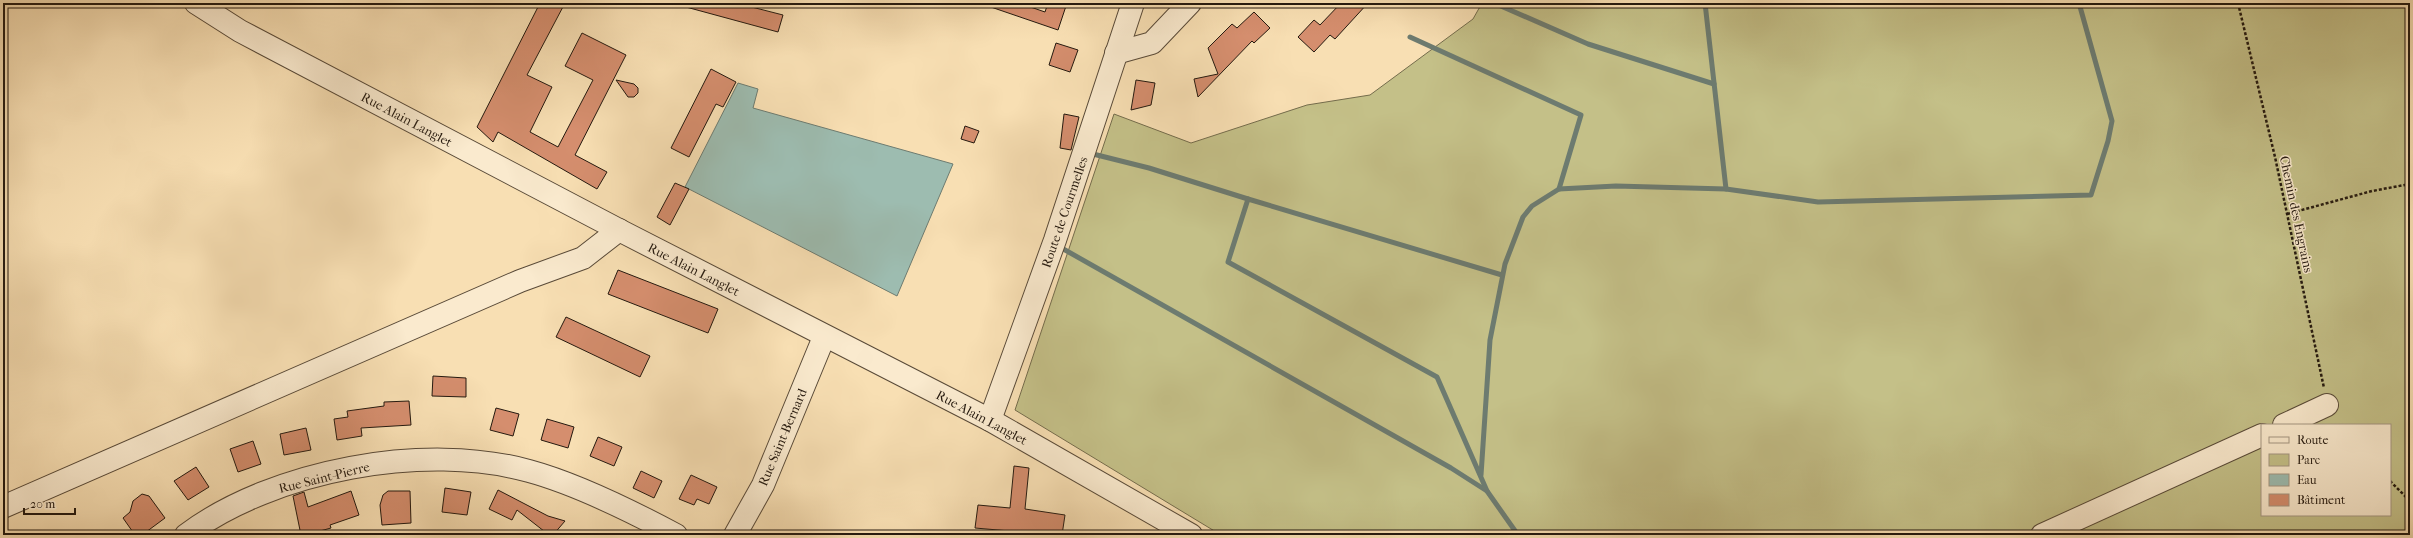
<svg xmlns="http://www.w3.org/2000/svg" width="2413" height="538" font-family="'IM FELL French Canon',serif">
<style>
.green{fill:#c4c088;stroke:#746c4c;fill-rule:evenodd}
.water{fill:#9dbcb0;stroke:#6d7b70}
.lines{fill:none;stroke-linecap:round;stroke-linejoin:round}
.stream{stroke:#6d7b70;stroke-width:5}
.building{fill:#d58e6e;stroke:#24190f}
.minor-casing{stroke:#594a38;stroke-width:24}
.path{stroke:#24190f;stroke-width:2.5;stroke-dasharray:3 2;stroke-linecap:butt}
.minor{stroke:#faeace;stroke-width:22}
.labels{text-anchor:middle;stroke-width:3;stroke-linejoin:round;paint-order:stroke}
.street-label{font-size:13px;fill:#24190f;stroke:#faeace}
</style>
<rect width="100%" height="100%" fill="#f8dfb3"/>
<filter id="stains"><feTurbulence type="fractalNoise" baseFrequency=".005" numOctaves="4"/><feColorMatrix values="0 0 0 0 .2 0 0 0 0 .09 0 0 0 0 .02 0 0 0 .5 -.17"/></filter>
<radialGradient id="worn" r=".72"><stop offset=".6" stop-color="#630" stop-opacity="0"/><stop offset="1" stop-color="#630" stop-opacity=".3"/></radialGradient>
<path class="green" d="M1482 3H2410V535H1221L1015 410 1114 114 1191 143 1307 105 1370 95 1473 19ZM2262 425H2390V515H2262Z"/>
<polygon class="water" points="738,83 758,89 753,108 953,164 897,296 685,187"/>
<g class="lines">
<g class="stream">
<polyline points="1494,3 1588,44 1714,84"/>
<polyline points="1705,3 1726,189"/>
<polyline points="1410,37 1581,115 1559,189"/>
<polyline points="1089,153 1149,168 1248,199 1228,262 1437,377 1487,491 1518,535"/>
<polyline points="1248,199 1502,275"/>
<polyline points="1058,246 1451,468 1487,491"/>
<polyline points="1481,475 1490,340 1505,264 1523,217 1532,206 1559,189 1616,186 1726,189 1818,202 2091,195 2108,141 2112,121 2079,3"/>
</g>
</g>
<g class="building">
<polygon points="540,3 565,3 527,75 552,87 530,132 558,147 593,80 565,66 582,33 626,55 575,155 607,172 597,189 498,132 493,142 477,127"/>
<polygon points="687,3 736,3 783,15 778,32 686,7"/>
<polygon points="985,3 1019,3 1045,12 1048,3 1067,3 1058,30 985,5"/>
<polygon points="1341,3 1368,3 1335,39 1330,35 1314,52 1298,37 1314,20 1320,25"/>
<polygon points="1254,12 1270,28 1254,43 1252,41 1198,97 1194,79 1218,74 1208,48 1232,24 1237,28"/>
<polygon points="1056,43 1078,50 1070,72 1049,65"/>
<polygon points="711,69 736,82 723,107 716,104 689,157 671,148"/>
<polygon points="616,80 634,84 638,88 638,93 634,97 628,97"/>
<polygon points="1136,80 1155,83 1151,105 1131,110"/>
<polygon points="1064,114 1079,117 1071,150 1060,148"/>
<polygon points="965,126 979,131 974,143 961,139"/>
<polygon points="675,183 689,189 670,225 657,217"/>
<polygon points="618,270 718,309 708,333 608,294"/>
<polygon points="566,317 650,356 640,377 556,337"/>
<polygon points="433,376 466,378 466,397 432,396"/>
<polygon points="409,401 411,425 361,428 362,436 337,440 334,419 348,417 347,411 384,406 384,402"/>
<polygon points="496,408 519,414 513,436 490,430"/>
<polygon points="547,419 574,427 568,448 541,440"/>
<polygon points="306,428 311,450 284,455 280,434"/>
<polygon points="598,437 622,447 614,466 590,456"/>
<polygon points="253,441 261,464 238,472 230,449"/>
<polygon points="1014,466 1029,468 1025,509 1065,515 1062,535 1021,535 1021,532 975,528 978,505 1010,508"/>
<polygon points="196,467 209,487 188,500 174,481"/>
<polygon points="641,471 662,481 654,498 633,488"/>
<polygon points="691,475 717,487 709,504 697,499 694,505 679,499"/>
<polygon points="445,488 471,492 467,515 442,512"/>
<polygon points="498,490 548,516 565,521 553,535 549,535 517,510 512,520 489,509"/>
<polygon points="351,491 359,515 330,525 331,528 320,531 322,535 301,535 293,496 304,492 308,507"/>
<polygon points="388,491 410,491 411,523 382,525 380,505 383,495"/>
<polygon points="142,494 149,496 165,518 142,535 135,535 123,518 130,512 133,501"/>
</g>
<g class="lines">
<defs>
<g id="minor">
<polyline points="196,3 240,31 619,230 990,420 1191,535"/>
<polyline points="1116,53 1152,43 1190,3"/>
<polyline points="990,420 1055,240 1133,3"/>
<polyline points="2284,425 2327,405"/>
<polyline points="3,507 520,281 583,258 619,230"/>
<path d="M186 535C273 470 425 442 529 471 577 484 633 512 676 535"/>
<polyline points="735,535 763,485 824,337"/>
<polyline points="2042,535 2262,435"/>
</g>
</defs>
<use href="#minor" class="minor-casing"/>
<g class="path">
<polyline points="2238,3 2275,157 2324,388"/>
<polyline points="2287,214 2372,191 2410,184"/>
<polyline points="2390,481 2410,501"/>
</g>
<use href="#minor" class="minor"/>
</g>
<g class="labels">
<g class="street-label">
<text transform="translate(407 119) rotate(28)" y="5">Rue Alain Langlet</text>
<text transform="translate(1064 212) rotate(-71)" y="5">Route de Courmelles</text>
<text transform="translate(2297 214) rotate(78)" y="5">Chemin des Engrains</text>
<text transform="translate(694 269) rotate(27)" y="5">Rue Alain Langlet</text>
<text transform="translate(982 417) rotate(28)" y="5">Rue Alain Langlet</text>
<text transform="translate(782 437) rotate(-67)" y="5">Rue Saint-Bernard</text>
<text transform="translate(324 477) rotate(-14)" y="5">Rue Saint-Pierre</text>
</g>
</g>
<rect width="2413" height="538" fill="none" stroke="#f8dfb3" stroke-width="16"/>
<rect x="4" y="4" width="2405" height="530" fill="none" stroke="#24190f" stroke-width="2"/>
<rect x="8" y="8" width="2397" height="522" fill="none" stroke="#24190f"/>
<rect x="2261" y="424" width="130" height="92" fill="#faeace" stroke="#a49682"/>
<rect x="2269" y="437" width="20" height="6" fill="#faeace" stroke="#a49682"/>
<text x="2297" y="444" font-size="12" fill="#24190f">Route</text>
<rect x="2269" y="454" width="20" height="12" fill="#c4c088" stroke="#a49682"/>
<text x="2297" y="464" font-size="12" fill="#24190f">Parc</text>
<rect x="2269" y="474" width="20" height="12" fill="#9dbcb0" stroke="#a49682"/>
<text x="2297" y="484" font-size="12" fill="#24190f">Eau</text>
<rect x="2269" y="494" width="20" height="12" fill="#d58e6e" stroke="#a49682"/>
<text x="2297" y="504" font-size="12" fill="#24190f">Bâtiment</text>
<path d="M24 508v6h51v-6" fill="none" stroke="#24190f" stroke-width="2"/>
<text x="30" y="508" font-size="12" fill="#24190f" stroke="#faeace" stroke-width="3" paint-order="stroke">20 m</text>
<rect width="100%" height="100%" filter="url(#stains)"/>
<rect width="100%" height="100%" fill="url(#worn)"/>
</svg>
